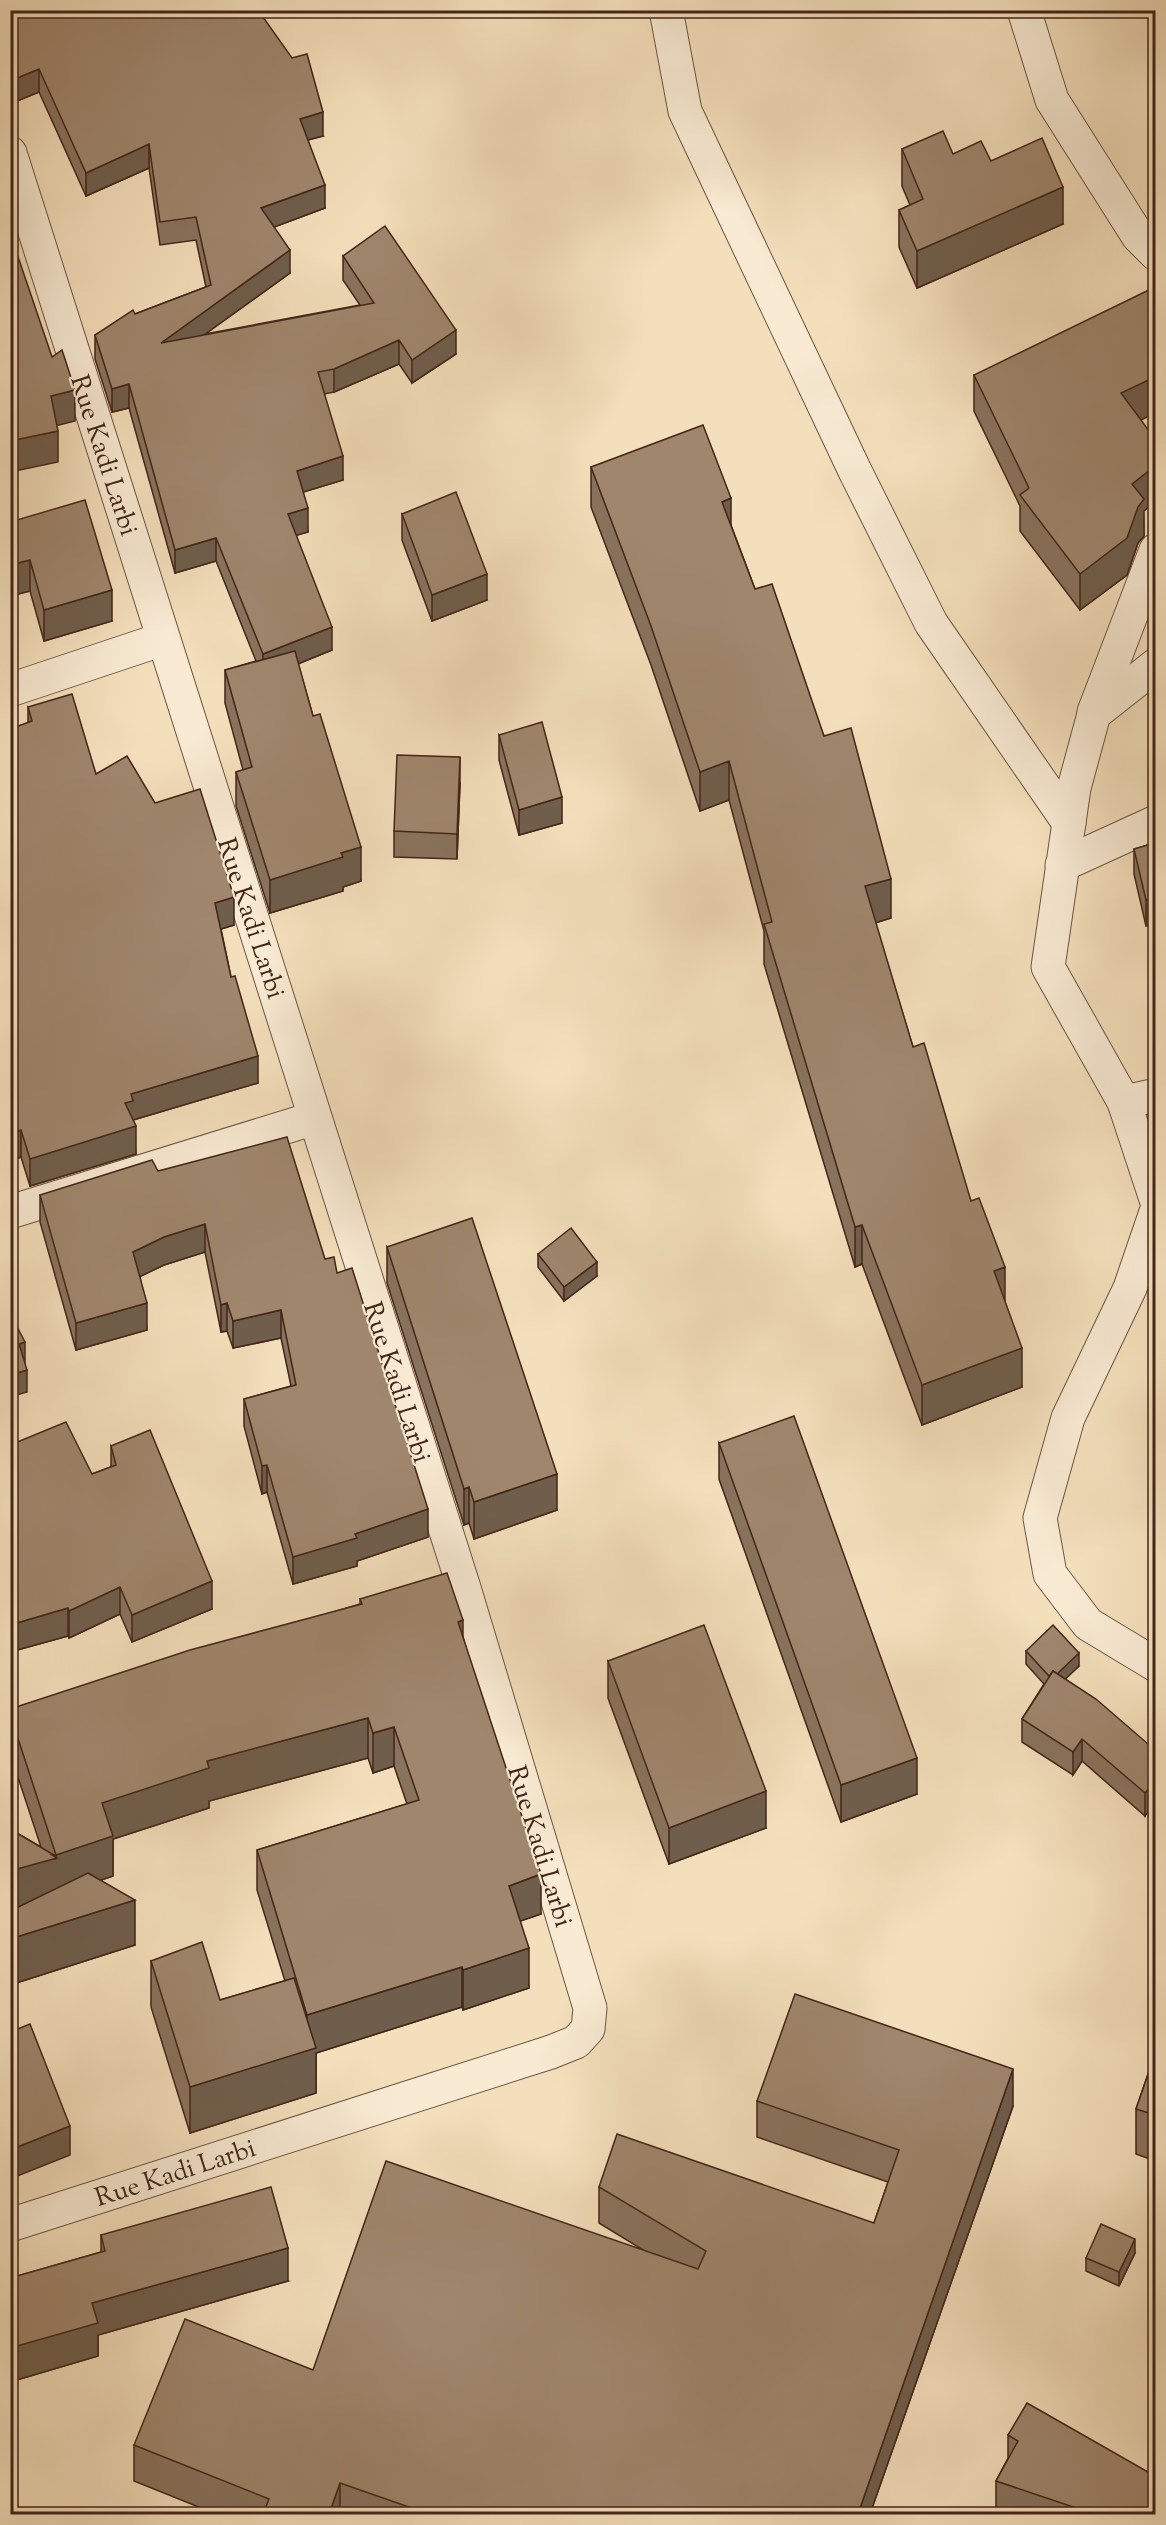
<svg xmlns="http://www.w3.org/2000/svg" width="1166" height="2525" font-family="'Sorts Mill Goudy',serif">
<style>
.lines{fill:none;stroke-linecap:round;stroke-linejoin:round}
.street-casing{stroke:#6f5441;stroke-width:35}
.street{stroke:#f8ead3;stroke-width:33}
.wall{fill:#89735e;stroke:#432518;stroke-width:1.5}
.shaded-wall{fill:#6f5e4c;stroke:#432518;stroke-width:1.5}
.building{fill:#9f866d;stroke:#432518;stroke-width:1.5}
.labels{text-anchor:middle;stroke-width:4.5;stroke-linejoin:round;paint-order:stroke}
.street-label{font-size:26px;fill:#432518;stroke:#f8ead3}
</style>
<rect width="100%" height="100%" fill="#f4dfbc"/>
<filter id="stains"><feTurbulence type="fractalNoise" baseFrequency=".00333" numOctaves="4"/><feColorMatrix values="0 0 0 0 .2 0 0 0 0 .09 0 0 0 0 .02 0 0 0 .5 -.17"/></filter>
<radialGradient id="worn" r=".72"><stop offset=".6" stop-color="#630" stop-opacity="0"/><stop offset="1" stop-color="#630" stop-opacity=".3"/></radialGradient>
<g class="lines">
<defs>
<g id="street">
<polyline points="666,10 685,111 855,471 931,623 1069,823"/>
<polyline points="1024,10 1052,100 1138,236 1156,254"/>
<polyline points="10,153 464,1588 590,2008 588,2029 576,2042 551,2052 10,2225"/>
<polyline points="1156,665 1094,714 1074,788 1048,967 1124,1102 1156,1095"/>
<polyline points="10,690 163,639"/>
<polyline points="1094,712 1156,550"/>
<polyline points="1062,865 1156,822"/>
<polyline points="1124,1102 1156,1199"/>
<polyline points="10,1212 315,1118"/>
<polyline points="1156,1212 1130,1288 1068,1418 1040,1518 1050,1574 1088,1624 1156,1665"/>
</g>
</defs>
<use href="#street" class="street-casing"/>
<use href="#street" class="street"/>
</g>
<g class="wall">
<polygon points="10,10 323,136 308,140 325,208 274,227 290,273 205,334 360,305 343,280 343,256 456,354 412,383 399,364 334,392 324,394 343,480 303,492 308,532 296,535 332,650 298,664 313,716 361,881 343,887 343,891 270,913 236,806 236,772 243,770 225,703 225,670 256,661 216,561 175,573 129,408 112,412 95,359 95,335 135,314 206,287 196,240 160,245 149,168 86,196 39,92 10,104"/>
<polygon points="902,149 953,154 991,161 1063,224 917,288 899,247 899,210 910,205 902,186"/>
<polygon points="974,375 1141,420 1144,536 1138,543 1127,575 1080,610 1020,531 1020,506 974,411"/>
<polygon points="591,467 731,525 755,589 824,736 891,918 875,923 913,1047 971,1201 1005,1302 1022,1387 922,1425 862,1264 855,1267 764,964 764,931 729,800 700,811 651,665 591,507"/>
<polygon points="402,514 487,600 432,621 402,540"/>
<polygon points="10,522 112,621 44,641 30,591 10,596"/>
<polygon points="28,707 96,774 155,803 234,925 221,929 231,977 258,1083 133,1120 136,1154 30,1186 21,1157 10,1161 10,729 28,723"/>
<polygon points="499,735 562,823 519,835 499,760"/>
<polygon points="460,783 457,859 394,857 394,831"/>
<polygon points="1155,843 1146,926 1134,874 1134,849"/>
<polygon points="158,1171 325,1259 337,1273 428,1537 357,1561 357,1566 293,1584 267,1492 262,1494 244,1426 244,1399 291,1386 281,1338 233,1348 227,1331 221,1332 205,1252 164,1265 140,1276 147,1330 76,1350 40,1222 40,1195"/>
<polygon points="387,1247 557,1510 474,1539 469,1523 464,1525 387,1283"/>
<polygon points="538,1254 597,1276 564,1301 538,1267"/>
<polygon points="719,1443 917,1794 841,1822 719,1479"/>
<polygon points="10,1445 92,1474 111,1467 111,1446 212,1609 132,1642 120,1614 69,1638 68,1636 10,1652"/>
<polygon points="360,1599 463,1637 541,1914 520,1921 529,1988 463,2010 462,2007 316,2053 316,2093 190,2133 151,2007 151,1961 220,2000 285,1981 257,1890 257,1850 407,1804 394,1766 373,1773 368,1758 209,1801 209,1808 113,1839 113,1876 101,1880 135,1945 10,1985 10,1829 41,1847 10,1753 10,1709 360,1604"/>
<polygon points="1026,1651 1079,1666 1065,1679 1155,1750 1145,1816 1082,1761 1073,1775 1022,1742 1022,1719 1044,1684 1026,1664"/>
<polygon points="608,1661 766,1828 669,1864 608,1698"/>
<polygon points="1155,2054 1155,2161 1136,2154 1136,2109"/>
<polygon points="757,2101 1013,2106 870,2514 216,2514 134,2481 134,2445 313,2370 645,2251 599,2223 599,2187 874,2223 888,2182 757,2137"/>
<polygon points="101,2235 288,2281 98,2335 98,2356 10,2382 10,2278 101,2252"/>
<polygon points="1135,2253 1119,2286 1086,2271 1086,2258"/>
<polygon points="1008,2435 1155,2514 996,2514 996,2481 1008,2458"/>
</g>
<g class="shaded-wall">
<polygon points="39,69 39,92 10,104 10,81"/>
<polygon points="323,112 323,136 300,142 300,119"/>
<polygon points="149,144 149,168 86,196 86,173"/>
<polygon points="325,185 325,208 261,232 261,208"/>
<polygon points="1063,187 1063,224 917,288 917,251"/>
<polygon points="290,250 290,273 161,366 161,343"/>
<polygon points="456,330 456,354 412,383 412,360"/>
<polygon points="399,340 399,364 334,392 334,369"/>
<polygon points="1155,361 1155,413 1121,430 1121,393"/>
<polygon points="129,384 129,408 112,412 112,389"/>
<polygon points="75,390 75,421 51,427 51,396"/>
<polygon points="58,431 58,462 10,472 10,441"/>
<polygon points="343,456 343,480 297,494 297,471"/>
<polygon points="1155,466 1155,502 1144,511 1144,536 1138,543 1127,575 1080,610 1080,574 1132,484"/>
<polygon points="731,498 731,537 722,502"/>
<polygon points="308,508 308,532 288,538 288,514"/>
<polygon points="216,538 216,561 175,573 175,550"/>
<polygon points="30,560 30,591 10,596 10,565"/>
<polygon points="487,574 487,600 432,621 432,595"/>
<polygon points="112,590 112,621 44,641 44,610"/>
<polygon points="332,627 332,650 263,678 263,654"/>
<polygon points="460,757 460,783 457,859 457,834"/>
<polygon points="729,761 729,800 700,811 700,772"/>
<polygon points="562,797 562,823 519,835 519,810"/>
<polygon points="361,847 361,881 343,887 343,891 270,913 270,880 341,853"/>
<polygon points="891,879 891,918 865,926 865,886"/>
<polygon points="234,897 234,925 215,931 215,903"/>
<polygon points="1155,898 1155,924 1146,926 1146,900"/>
<polygon points="258,1056 258,1083 133,1120 136,1126 136,1154 30,1186 30,1159 131,1094"/>
<polygon points="21,1130 21,1157 10,1161 10,1134"/>
<polygon points="205,1224 205,1252 164,1265 133,1280 133,1252 164,1237"/>
<polygon points="862,1225 862,1264 855,1267 855,1227"/>
<polygon points="597,1262 597,1276 564,1301 564,1287"/>
<polygon points="1005,1267 1005,1306 994,1271"/>
<polygon points="147,1303 147,1330 76,1350 76,1323"/>
<polygon points="227,1303 227,1331 221,1332 221,1305"/>
<polygon points="281,1310 281,1338 233,1348 233,1321"/>
<polygon points="25,1342 25,1365 19,1344"/>
<polygon points="1022,1348 1022,1387 922,1425 922,1385"/>
<polygon points="27,1370 27,1392 10,1397 10,1375"/>
<polygon points="267,1465 267,1492 262,1494 262,1466"/>
<polygon points="557,1474 557,1510 474,1539 474,1502"/>
<polygon points="469,1487 469,1523 464,1525 464,1489"/>
<polygon points="428,1509 428,1537 357,1561 357,1566 293,1584 293,1557 355,1534"/>
<polygon points="212,1581 212,1609 132,1642 132,1615"/>
<polygon points="120,1587 120,1614 69,1638 69,1611"/>
<polygon points="68,1608 68,1636 10,1652 10,1625"/>
<polygon points="463,1620 463,1660 458,1622"/>
<polygon points="1079,1653 1079,1666 1052,1692 1052,1678"/>
<polygon points="368,1718 368,1758 209,1801 209,1808 113,1839 113,1876 57,1895 10,1912 10,1871 54,1855 54,1859 56,1859 56,1855 102,1803 207,1761"/>
<polygon points="394,1727 394,1766 373,1773 373,1733"/>
<polygon points="1082,1739 1082,1761 1073,1775 1073,1752"/>
<polygon points="917,1758 917,1794 841,1822 841,1785"/>
<polygon points="1155,1781 1155,1804 1145,1816 1145,1793"/>
<polygon points="766,1791 766,1828 669,1864 669,1828"/>
<polygon points="541,1874 541,1914 509,1925 509,1886"/>
<polygon points="135,1900 135,1945 10,1985 10,1939"/>
<polygon points="529,1948 529,1988 463,2010 463,1970"/>
<polygon points="462,1967 462,2007 316,2053 316,2093 190,2133 190,2087 307,2050 307,2015"/>
<polygon points="1013,2069 1013,2106 870,2514 858,2514"/>
<polygon points="70,2126 70,2155 10,2179 10,2150"/>
<polygon points="1135,2239 1135,2253 1119,2286 1119,2272"/>
<polygon points="288,2248 288,2281 98,2335 98,2356 10,2382 10,2348 92,2303"/>
<polygon points="340,2483 340,2514 329,2514"/>
</g>
<g class="building">
<polygon points="10,10 258,10 292,58 307,54 323,112 300,119 325,185 261,208 290,250 161,343 374,303 343,256 385,226 456,330 412,360 399,340 334,369 318,372 343,456 297,471 308,508 288,514 332,627 263,654 216,538 175,550 129,384 112,389 95,335 133,310 135,314 211,285 196,217 160,222 149,144 86,173 39,69 10,81"/>
<polygon points="943,131 953,154 981,141 991,161 1042,138 1063,187 917,251 899,210 923,199 902,149"/>
<polygon points="10,233 52,357 62,350 75,390 51,396 58,431 10,441"/>
<polygon points="1155,287 1155,377 1121,393 1155,439 1155,466 1132,484 1144,499 1138,507 1127,538 1080,574 1020,495 1029,488 974,375"/>
<polygon points="703,425 731,498 722,502 755,589 772,584 824,736 851,728 891,879 865,886 913,1047 924,1043 971,1201 979,1198 1005,1267 994,1271 1022,1348 922,1385 862,1225 855,1227 764,924 772,922 729,761 700,772 651,626 591,467"/>
<polygon points="456,492 487,574 432,595 402,514"/>
<polygon points="85,500 112,590 44,610 30,560 10,565 10,522"/>
<polygon points="295,651 313,716 320,714 361,847 341,853 343,857 270,880 236,772 252,767 225,670"/>
<polygon points="72,694 96,774 127,756 155,803 200,789 234,897 215,903 231,977 235,976 258,1056 131,1094 133,1101 125,1103 136,1126 30,1159 21,1130 10,1134 10,729 32,721 28,707"/>
<polygon points="542,722 562,797 519,810 499,735"/>
<polygon points="397,755 460,757 457,834 394,831"/>
<polygon points="1155,843 1155,898 1146,900 1134,849"/>
<polygon points="287,1137 325,1259 334,1257 337,1273 352,1268 428,1509 355,1534 357,1538 293,1557 267,1465 262,1466 244,1399 296,1385 281,1310 233,1321 227,1303 221,1305 205,1224 164,1237 133,1252 147,1303 76,1323 40,1195 152,1160 158,1171"/>
<polygon points="472,1218 557,1474 474,1502 469,1487 464,1489 387,1247"/>
<polygon points="571,1228 597,1262 564,1287 538,1254"/>
<polygon points="10,1313 25,1342 19,1344 27,1370 10,1375"/>
<polygon points="794,1416 917,1758 841,1785 719,1443"/>
<polygon points="66,1422 92,1474 116,1465 111,1446 150,1430 212,1581 132,1615 120,1587 69,1611 68,1608 10,1625 10,1445"/>
<polygon points="447,1573 463,1620 458,1622 541,1874 509,1886 529,1948 463,1970 462,1967 307,2015 257,1850 419,1800 394,1727 373,1733 368,1718 207,1761 209,1768 102,1803 113,1836 56,1855 10,1714 10,1709 190,1650 362,1604 360,1599"/>
<polygon points="704,1625 766,1791 669,1828 608,1661"/>
<polygon points="1053,1625 1079,1653 1057,1674 1053,1671 1049,1676 1026,1651"/>
<polygon points="1053,1671 1096,1699 1155,1750 1155,1781 1145,1793 1082,1739 1073,1752 1022,1719"/>
<polygon points="10,1829 54,1855 52,1855 57,1858 10,1871"/>
<polygon points="88,1873 135,1900 10,1939 10,1911"/>
<polygon points="202,1942 220,2000 294,1978 316,2048 190,2087 151,1961"/>
<polygon points="795,1994 1013,2069 858,2514 429,2514 340,2483 329,2514 263,2514 269,2499 134,2445 185,2319 313,2370 386,2161 698,2269 706,2251 599,2187 617,2134 874,2223 899,2150 757,2101"/>
<polygon points="30,2024 70,2126 10,2150 10,2032"/>
<polygon points="1155,2054 1155,2115 1136,2109"/>
<polygon points="271,2187 288,2248 92,2303 98,2323 10,2348 10,2278 105,2251 101,2235"/>
<polygon points="1101,2224 1135,2239 1119,2272 1086,2258"/>
<polygon points="1027,2403 1155,2476 1155,2514 1094,2514 996,2481 1018,2441 1008,2435"/>
</g>
<g class="labels">
<g class="street-label">
<text transform="translate(105 455) rotate(72)" y="9">Rue Kadi Larbi</text>
<text transform="translate(252 918) rotate(72)" y="9">Rue Kadi Larbi</text>
<text transform="translate(398 1382) rotate(72)" y="9">Rue Kadi Larbi</text>
<text transform="translate(541 1846) rotate(73)" y="9">Rue Kadi Larbi</text>
<text transform="translate(175 2172) rotate(-18)" y="9">Rue Kadi Larbi</text>
</g>
</g>
<rect width="1166" height="2525" fill="none" stroke="#f4dfbc" stroke-width="36"/>
<rect x="12" y="12" width="1142" height="2501" fill="none" stroke="#432518" stroke-width="3"/>
<rect x="18" y="18" width="1130" height="2489" fill="none" stroke="#432518" stroke-width="1.5"/>
<rect width="100%" height="100%" filter="url(#stains)"/>
<rect width="100%" height="100%" fill="url(#worn)"/>
</svg>
